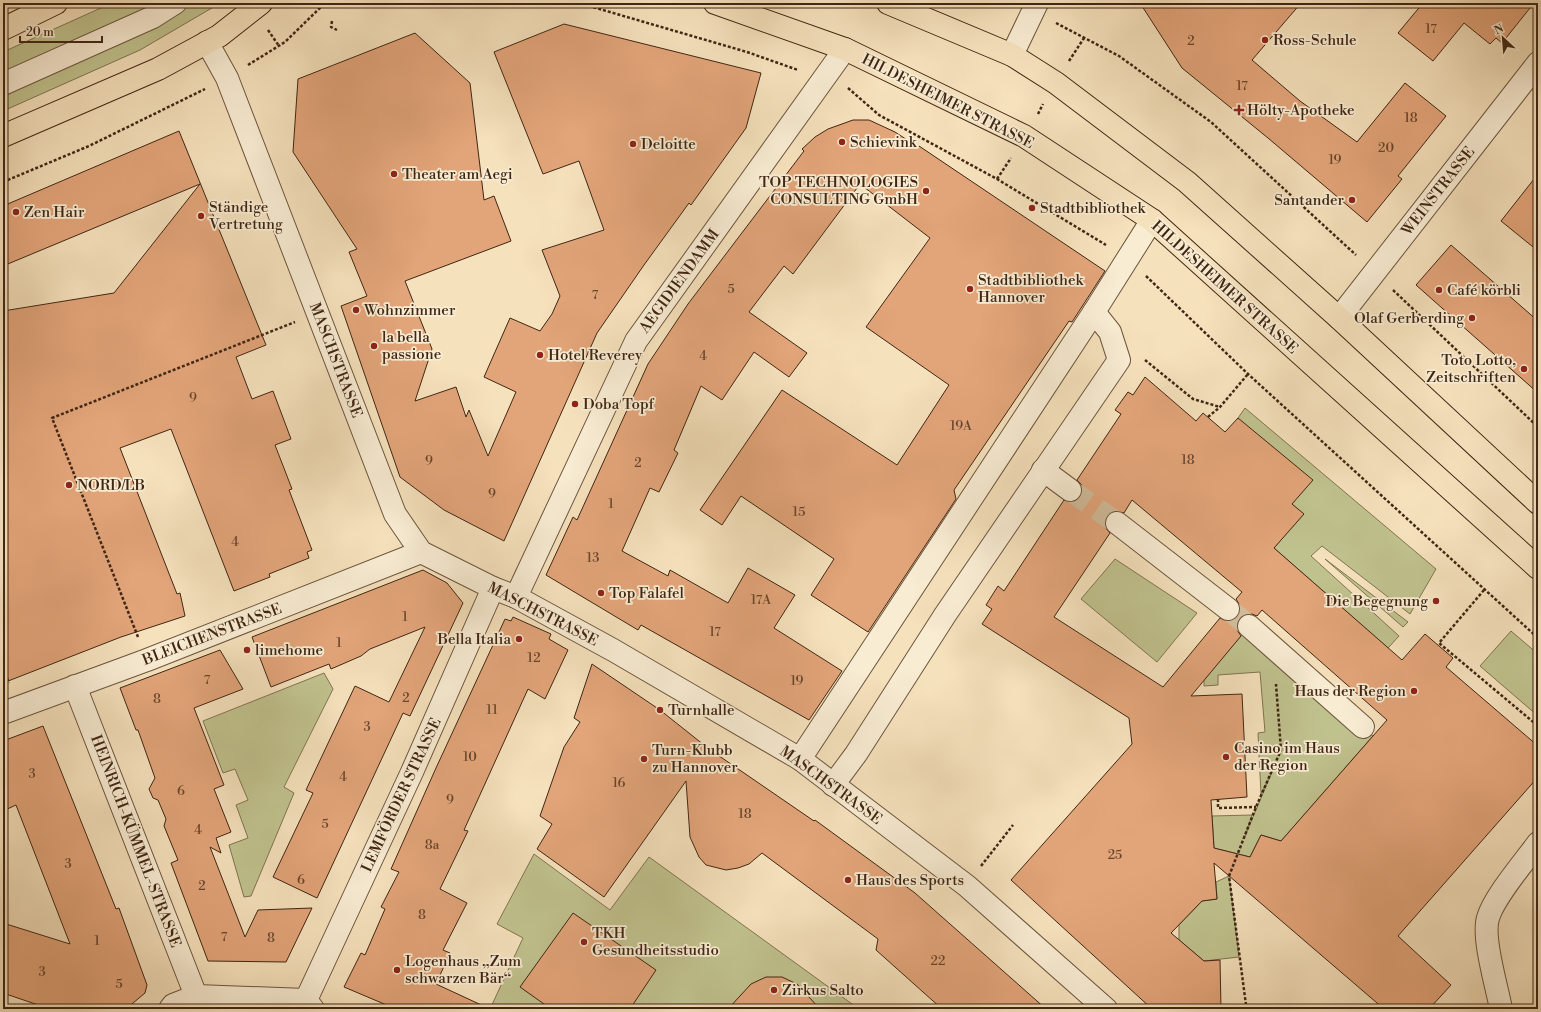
<svg xmlns="http://www.w3.org/2000/svg" width="1541" height="1012" font-family="'Libre Bodoni',serif">
<style>
.green{fill:#c0c28e;stroke:#807451}
.building{fill:#e2a479;stroke:#402614;fill-rule:evenodd}
.lines{fill:none;stroke-linecap:round;stroke-linejoin:round}
.minor-tunnel{stroke:#d1bc9a;stroke-width:22;stroke-dasharray:22 11;stroke-linecap:butt}
.minor-casing{stroke:#6d553e;stroke-width:24}
.major-casing{stroke:#402614;stroke-width:24}
.path{stroke:#402614;stroke-width:2.5;stroke-dasharray:3 2;stroke-linecap:butt}
.minor{stroke:#f8ecd3;stroke-width:22}
.major{stroke:#f5e1bc;stroke-width:22}
.poi-dot{fill:#8f2418;stroke:#f8ecd3;stroke-width:1.5}
.labels{text-anchor:middle;stroke-width:3.5;stroke-linejoin:round;paint-order:stroke}
.number-label{font-size:13px;fill:#68462d}
.poi-label{font-size:15px;fill:#402614;stroke:#f8ecd3;text-anchor:start}
.street-label{font-size:15px;fill:#402614;stroke:#f8ecd3}
</style>
<rect width="100%" height="100%" fill="#f5e1bc"/>
<filter id="stains"><feTurbulence type="fractalNoise" baseFrequency=".005" numOctaves="4"/><feColorMatrix values="0 0 0 0 .2 0 0 0 0 .09 0 0 0 0 .02 0 0 0 .5 -.17"/></filter>
<radialGradient id="worn" r=".72"><stop offset=".6" stop-color="#630" stop-opacity="0"/><stop offset="1" stop-color="#630" stop-opacity=".3"/></radialGradient>
<g class="green">
<polygon points="112,3 216,3 217,5 140,50 3,111 3,52"/>
<polygon points="1245,408 1436,569 1410,614 1322,546 1311,556 1399,636 1388,648 1274,548 1303,514 1292,504 1238,418"/>
<polygon points="1115,559 1197,613 1157,662 1081,599"/>
<polygon points="1325,559 1408,622 1403,627"/>
<polygon points="1249,626 1373,736 1281,841 1261,835 1250,857 1214,848 1212,816 1252,815 1245,836 1271,774 1261,794 1258,733 1265,732 1260,672 1218,675 1218,685 1204,686 1204,680"/>
<polygon points="1511,631 1538,654 1538,716 1480,666"/>
<polygon points="324,673 333,689 284,787 294,793 251,896 244,897 229,845 248,838 236,805 248,800 235,769 223,773 203,721"/>
<polygon points="534,854 610,910 649,857 859,1009 490,1009 523,938 497,924"/>
<polygon points="1229,876 1239,957 1204,961 1179,940 1179,925 1202,901 1217,899 1216,882"/>
</g>
<g class="building">
<polygon points="1140,3 1301,3 1252,60 1300,101 1357,142 1405,83 1446,116 1398,176 1402,179 1367,222 1268,138 1182,68"/>
<polygon points="1423,3 1534,3 1502,43 1496,38 1490,44 1464,23 1433,61 1398,33"/>
<polygon points="564,24 761,73 746,128 691,205 689,203 644,265 597,333 504,541 444,510 400,477 341,306 367,296 349,252 357,249 293,152 298,79 415,33 470,83 484,200 494,196 511,241 405,281 432,349 415,401 456,387 466,417 469,410 488,456 516,392 484,377 510,318 540,331 552,314 560,296 542,250 604,230 579,161 543,174 494,52"/>
<polygon points="853,120 869,120 895,132 918,147 919,146 1105,271 1072,322 1069,321 954,490 956,499 868,632 811,595 834,559 741,496 722,525 700,510 782,390 897,465 949,385 866,327 930,238 860,184 793,274 784,266 749,312 807,353 789,377 754,352 722,400 701,386 674,450 678,453 659,492 650,488 622,551 668,576 670,570 728,603 748,568 795,595 774,628 842,671 809,720 641,625 638,630 546,575 573,517 577,520 648,364 688,304 804,151 802,149 815,137 828,129"/>
<polygon points="179,131 266,345 236,357 252,399 273,391 291,439 275,445 292,489 289,490 312,550 307,552 309,558 269,574 270,577 234,591 171,429 120,448 177,594 180,593 185,616 121,637 3,683 3,311 114,293 200,184 3,266 3,206"/>
<polygon points="1538,174 1538,251 1501,221"/>
<polygon points="1451,245 1538,321 1538,393 1416,285"/>
<path d="M1145 377 1196 421 1203 413 1225 432 1238 418 1313 480 1292 504 1304 514 1274 548 1402 660 1425 634 1453 658 1446 667 1538 746V777L1398 936 1451 985 1429 1009H1384L1214 863 1217 899 1202 901 1171 933 1204 961 1220 960 1221 1009H1152L1011 880 1132 744 1129 718 982 624 992 609 986 605 998 586 1004 591 1064 500 1075 502 1080 497 1082 491V485L1077 480 1121 414 1115 410 1128 392 1133 395ZM1132 500 1242 592 1236 599 1239 604 1240 610 1238 617 1233 620 1227 621 1220 618 1163 687 1054 617 1110 533 1105 527V522L1107 516 1113 511 1124 513ZM1262 610 1387 720 1281 841 1261 835 1250 857 1214 848 1211 800 1247 797 1242 694 1191 696 1241 636 1237 630V623L1239 618 1245 614H1252L1257 616Z"/>
<polygon points="423,570 447,583 463,603 410,716 403,713 317,898 273,877 313,793 306,790 355,686 389,702 425,627 370,649 361,656 331,669 329,664 271,687 252,637"/>
<polygon points="513,617 551,634 549,639 568,650 545,699 528,689 464,830 468,831 440,889 467,903 443,950 450,953 436,984 490,1009 396,1009 344,987 361,953 365,955 385,909 381,907 399,872 391,869 436,768 505,619 511,621"/>
<polygon points="220,650 243,689 194,708 224,785 214,789 231,832 216,838 221,853 210,847 245,937 258,910 312,908 286,962 208,961 171,863 178,860 164,826 166,819 158,800 153,798 149,789 155,778 138,730 136,730 120,688"/>
<polygon points="592,664 660,710 709,749 814,821 815,820 915,893 1046,1009 942,1009 876,950 878,939 762,853 749,864 738,868 726,870 706,865 699,857 690,837 686,781 604,897 537,849 552,824 540,816 564,747 580,722 574,718"/>
<polygon points="43,726 116,909 119,908 147,985 145,993 126,1009 50,1009 3,993 3,923 70,944 16,805 3,811 3,741"/>
<polygon points="573,913 656,970 630,1009 551,1009 520,987"/>
<polygon points="766,977 782,977 797,984 820,1009 728,1009 751,984"/>
</g>
<g class="lines">
<g class="minor-tunnel">
<polyline points="1070,490 1117,523"/>
<polyline points="1228,609 1249,626"/>
</g>
<defs>
<g id="minor">
<polyline points="207,42 227,78 395,514 421,552 493,588 516,597 613,650 800,759 967,886 1106,1009"/>
<polyline points="1012,55 1037,3"/>
<polyline points="3,84 153,17 175,3"/>
<polyline points="1339,318 1538,63"/>
<polyline points="1043,470 1070,490"/>
<polyline points="1117,523 1228,609"/>
<polyline points="516,597 636,341 845,49"/>
<polyline points="1249,626 1363,727"/>
<polyline points="75,686 196,996"/>
<polyline points="3,713 147,660 421,552"/>
<polyline points="800,759 1094,312 1152,220"/>
<polyline points="833,785 856,754 945,615 1119,360 1110,332 1094,312"/>
<polyline points="306,1000 412,772 493,588"/>
<polyline points="170,1009 173,1005 196,996 306,1000 313,1009"/>
<path d="M1501 1009C1497 987 1482 938 1488 918 1494 897 1525 861 1538 843"/>
</g>
<g id="major">
<polyline points="715,3 845,49 1024,136 1152,220 1538,568"/>
<polyline points="888,3 1012,55 1056,83 1187,182 1339,318 1538,503"/>
<polyline points="3,29 56,3"/>
<polyline points="3,136 158,69 219,36 261,3"/>
</g>
</defs>
<use href="#minor" class="minor-casing"/>
<use href="#major" class="major-casing"/>
<g class="path">
<polyline points="579,3 747,52 798,70"/>
<polyline points="332,21 331,27 337,30"/>
<polyline points="1056,23 1119,56 1211,122 1356,255"/>
<polyline points="268,30 279,46"/>
<polyline points="1069,61 1084,38"/>
<polyline points="248,65 285,42 325,3"/>
<polyline points="848,88 879,115 997,179 1106,245"/>
<polyline points="1038,114 1043,104"/>
<polyline points="997,179 1011,158"/>
<polyline points="3,182 89,146 205,89"/>
<polyline points="1146,276 1248,374 1538,638"/>
<polyline points="1393,290 1538,427"/>
<polyline points="1145,360 1193,399 1220,407"/>
<polyline points="1208,417 1220,407 1248,374"/>
<polyline points="1484,590 1439,643 1538,726"/>
<polyline points="138,637 52,418 295,322"/>
<polyline points="3,669 9,683"/>
<polyline points="1218,799 1218,808 1256,807"/>
<polyline points="981,866 1013,825"/>
<polyline points="1246,1005 1229,876 1256,807 1281,750 1276,684"/>
</g>
<use href="#minor" class="minor"/>
<use href="#major" class="major"/>
</g>
<g class="poi-dot">
<circle cx="1265" cy="40" r="4"/>
<path d="M1237 104h4v4h4v4h-4v4h-4v-4h-4v-4h4z"/>
<circle cx="842" cy="142" r="4"/>
<circle cx="633" cy="144" r="4"/>
<circle cx="394" cy="174" r="4"/>
<circle cx="926" cy="191" r="4"/>
<circle cx="1352" cy="200" r="4"/>
<circle cx="1032" cy="208" r="4"/>
<circle cx="16" cy="212" r="4"/>
<circle cx="201" cy="216" r="4"/>
<circle cx="970" cy="289" r="4"/>
<circle cx="1439" cy="290" r="4"/>
<circle cx="356" cy="310" r="4"/>
<circle cx="1472" cy="318" r="4"/>
<circle cx="374" cy="346" r="4"/>
<circle cx="540" cy="355" r="4"/>
<circle cx="1524" cy="369" r="4"/>
<circle cx="575" cy="404" r="4"/>
<circle cx="69" cy="485" r="4"/>
<circle cx="601" cy="593" r="4"/>
<circle cx="1436" cy="601" r="4"/>
<circle cx="519" cy="639" r="4"/>
<circle cx="247" cy="650" r="4"/>
<circle cx="1414" cy="691" r="4"/>
<circle cx="660" cy="710" r="4"/>
<circle cx="1226" cy="757" r="4"/>
<circle cx="644" cy="759" r="4"/>
<circle cx="848" cy="880" r="4"/>
<circle cx="584" cy="942" r="4"/>
<circle cx="397" cy="970" r="4"/>
<circle cx="774" cy="990" r="4"/>
</g>
<g class="labels">
<g class="number-label">
<text x="1431" y="33">17</text>
<text x="1191" y="45">2</text>
<text x="1242" y="90">17</text>
<text x="1411" y="122">18</text>
<text x="1386" y="152">20</text>
<text x="1335" y="164">19</text>
<text x="731" y="293">5</text>
<text x="595" y="299">7</text>
<text x="703" y="360">4</text>
<text x="193" y="402">9</text>
<text x="961" y="430">19A</text>
<text x="1188" y="464">18</text>
<text x="429" y="465">9</text>
<text x="638" y="467">2</text>
<text x="492" y="498">9</text>
<text x="611" y="508">1</text>
<text x="799" y="516">15</text>
<text x="235" y="546">4</text>
<text x="593" y="562">13</text>
<text x="761" y="604">17A</text>
<text x="405" y="621">1</text>
<text x="715" y="636">17</text>
<text x="339" y="647">1</text>
<text x="534" y="662">12</text>
<text x="207" y="684">7</text>
<text x="797" y="685">19</text>
<text x="406" y="702">2</text>
<text x="157" y="703">8</text>
<text x="492" y="714">11</text>
<text x="367" y="731">3</text>
<text x="470" y="761">10</text>
<text x="32" y="778">3</text>
<text x="343" y="781">4</text>
<text x="619" y="787">16</text>
<text x="181" y="795">6</text>
<text x="450" y="804">9</text>
<text x="745" y="818">18</text>
<text x="325" y="828">5</text>
<text x="198" y="834">4</text>
<text x="432" y="849">8a</text>
<text x="1115" y="859">25</text>
<text x="68" y="868">3</text>
<text x="301" y="884">6</text>
<text x="202" y="890">2</text>
<text x="422" y="919">8</text>
<text x="224" y="941">7</text>
<text x="271" y="942">8</text>
<text x="97" y="945">1</text>
<text x="938" y="965">22</text>
<text x="42" y="976">3</text>
<text x="119" y="988">5</text>
</g>
<g class="poi-label">
<text x="1273" y="45">Ross-Schule</text>
<text x="1247" y="115">Hölty-Apotheke</text>
<text x="850" y="147">Schievink</text>
<text x="641" y="149">Deloitte</text>
<text x="402" y="179">Theater am Aegi</text>
<text x="918" y="187" text-anchor="end">TOP TECHNOLOGIES<tspan x="918" dy="17">CONSULTING GmbH</tspan></text>
<text x="1344" y="205" text-anchor="end">Santander</text>
<text x="209" y="212">Ständige<tspan x="209" dy="17">Vertretung</tspan></text>
<text x="1040" y="213">Stadtbibliothek</text>
<text x="24" y="217">Zen Hair</text>
<text x="978" y="285">Stadtbibliothek<tspan x="978" dy="17">Hannover</tspan></text>
<text x="1447" y="295">Café körbli</text>
<text x="364" y="315">Wohnzimmer</text>
<text x="1464" y="323" text-anchor="end">Olaf Gerberding</text>
<text x="382" y="342">la bella<tspan x="382" dy="17">passione</tspan></text>
<text x="548" y="360">Hotel Reverey</text>
<text x="1516" y="365" text-anchor="end">Toto Lotto,<tspan x="1516" dy="17">Zeitschriften</tspan></text>
<text x="583" y="409">Doba Topf</text>
<text x="77" y="490">NORD/LB</text>
<text x="609" y="598">Top Falafel</text>
<text x="1428" y="606" text-anchor="end">Die Begegnung</text>
<text x="511" y="644" text-anchor="end">Bella Italia</text>
<text x="255" y="655">limehome</text>
<text x="1406" y="696" text-anchor="end">Haus der Region</text>
<text x="668" y="715">Turnhalle</text>
<text x="1234" y="753">Casino im Haus<tspan x="1234" dy="17">der Region</tspan></text>
<text x="652" y="755">Turn-Klubb<tspan x="652" dy="17">zu Hannover</tspan></text>
<text x="856" y="885">Haus des Sports</text>
<text x="592" y="938">TKH<tspan x="592" dy="17">Gesundheitsstudio</tspan></text>
<text x="405" y="966">Logenhaus „Zum<tspan x="405" dy="17">schwarzen Bär“</tspan></text>
<text x="782" y="995">Zirkus Salto</text>
</g>
<g class="street-label">
<text transform="translate(948 101) rotate(27)" y="5">HILDESHEIMER STRASSE</text>
<text transform="translate(1438 191) rotate(-52)" y="5">WEINSTRASSE</text>
<text transform="translate(679 281) rotate(-54)" y="5">AEGIDIENDAMM</text>
<text transform="translate(1225 287) rotate(42)" y="5">HILDESHEIMER STRASSE</text>
<text transform="translate(336 360) rotate(69)" y="5">MASCHSTRASSE</text>
<text transform="translate(543 614) rotate(27)" y="5">MASCHSTRASSE</text>
<text transform="translate(212 634) rotate(-21)" y="5">BLEICHENSTRASSE</text>
<text transform="translate(831 785) rotate(36)" y="5">MASCHSTRASSE</text>
<text transform="translate(401 795) rotate(-65)" y="5">LEMFÖRDER STRASSE</text>
<text transform="translate(136 841) rotate(69)" y="5">HEINRICH-KÜMMEL-STRASSE</text>
</g>
</g>
<rect width="1541" height="1012" fill="none" stroke="#f5e1bc" stroke-width="16"/>
<rect x="4" y="4" width="1533" height="1004" fill="none" stroke="#402614" stroke-width="2"/>
<rect x="8" y="8" width="1525" height="996" fill="none" stroke="#402614"/>
<g transform="translate(1503 38) rotate(334)" stroke="#f8ecd3" stroke-width="3" paint-order="stroke">
<path d="M0-3L7 15L0 10L-7 15Z" fill="#402614"/>
<text y="-6" font-size="11" font-weight="bold" text-anchor="middle" fill="#402614">N</text>
</g>
<path d="M20 36v6h82v-6" fill="none" stroke="#402614" stroke-width="2"/>
<text x="26" y="36" font-size="12" fill="#402614" stroke="#f8ecd3" stroke-width="3" paint-order="stroke">20 m</text>
<rect width="100%" height="100%" filter="url(#stains)"/>
<rect width="100%" height="100%" fill="url(#worn)"/>
</svg>
